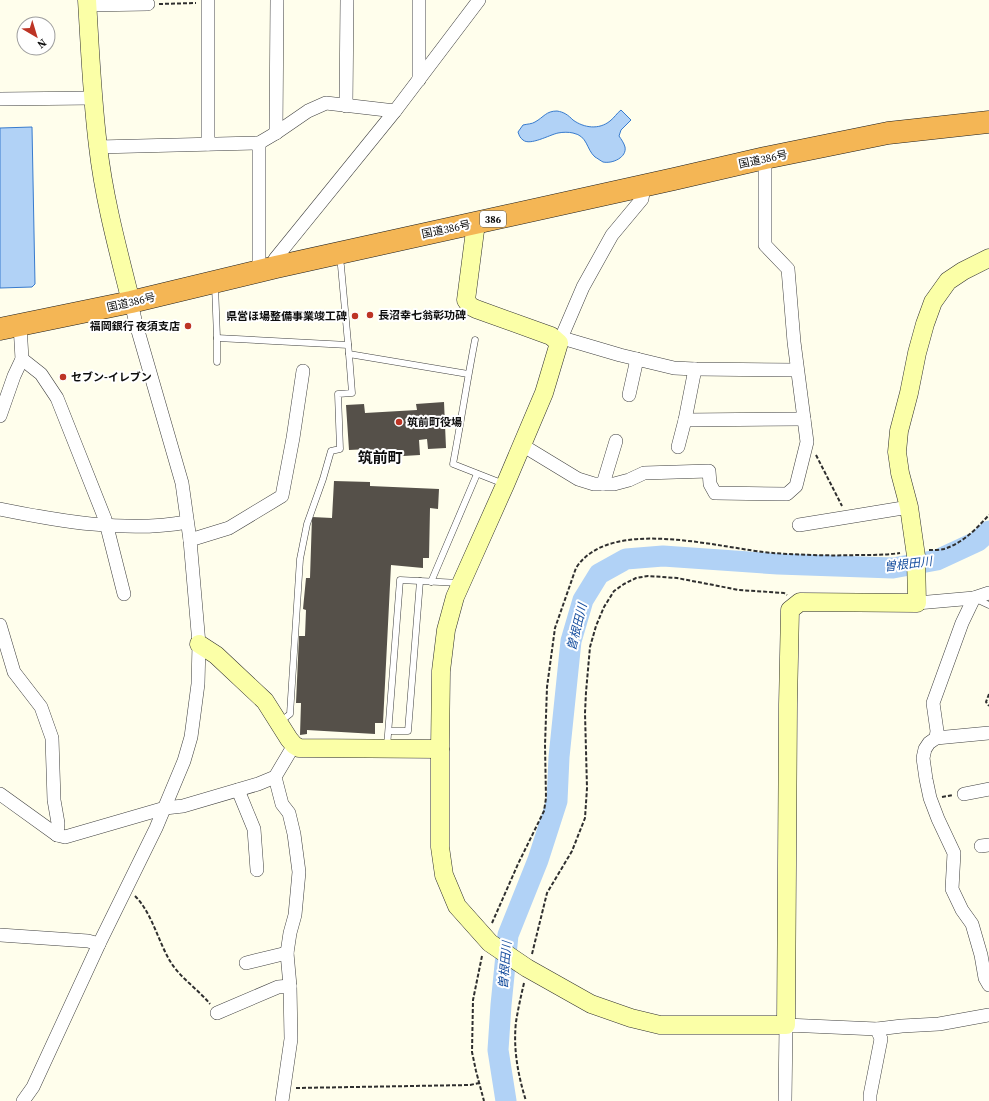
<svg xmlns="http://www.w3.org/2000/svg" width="989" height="1101" font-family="'Source Serif 4','Noto Sans JP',serif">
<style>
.water{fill:#b1d2f6;stroke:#387bcd}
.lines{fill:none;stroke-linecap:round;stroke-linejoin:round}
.river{stroke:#b1d2f6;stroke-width:21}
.building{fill:#555049}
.lane-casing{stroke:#404040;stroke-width:7}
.street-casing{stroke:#404040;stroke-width:14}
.secondary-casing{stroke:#2f2f2f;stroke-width:19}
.highway-casing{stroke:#1e1e1e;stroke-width:23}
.path{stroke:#2f2f2f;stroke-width:2;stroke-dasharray:4 2;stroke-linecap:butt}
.lane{stroke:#fff;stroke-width:6}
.street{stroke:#fff;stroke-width:13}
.secondary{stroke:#fbffa7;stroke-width:18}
.highway{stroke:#f4b655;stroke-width:22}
.poi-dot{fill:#bd3425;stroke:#fff;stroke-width:1.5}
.labels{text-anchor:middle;stroke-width:4;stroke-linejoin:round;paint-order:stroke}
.shield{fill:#fff;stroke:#565656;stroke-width:1}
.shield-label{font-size:10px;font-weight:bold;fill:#0d0d0d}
.street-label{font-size:11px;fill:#0d0d0d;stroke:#fff}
.poi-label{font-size:11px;font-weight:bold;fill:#0d0d0d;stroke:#fff;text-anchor:start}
.water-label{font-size:12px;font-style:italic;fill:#164e9e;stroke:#fff}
.district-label{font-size:15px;font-weight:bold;fill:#0d0d0d;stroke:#fff}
</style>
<rect width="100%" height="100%" fill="#fffeec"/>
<g class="water">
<path d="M621 110 631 120 621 130 619 136C621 139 624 143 625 147 627 157 613 164 603 162 601 161 597 158 595 157 586 149 588 136 573 133 569 132 563 132 558 133 549 135 530 146 523 140 520 138 519 135 518 132L523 125C527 124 532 124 535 122 544 117 546 111 557 111 564 112 568 115 573 120 584 128 599 130 610 121 614 118 617 113 621 110Z"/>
<polygon points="32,127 35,284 32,287 0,288 0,128"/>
</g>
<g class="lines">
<polyline class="river" points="506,1101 498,1050 501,1005 508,935 538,860 557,801 559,757 571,641 583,600 599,574 626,559 663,556 778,564 893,568 937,560 978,541 989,531"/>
</g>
<g class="building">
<polygon points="444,402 446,448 428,449 427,439 419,440 420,455 370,458 370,449 349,450 346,405 364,404 365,413 417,410 416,404"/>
<polygon points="334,481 370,482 370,486 439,489 438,509 430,508 429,558 423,558 423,568 391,565 383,723 375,723 375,734 307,730 307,734 300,735 301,703 296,703 299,636 305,636 306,610 303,609 306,578 310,578 312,517 332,518"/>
</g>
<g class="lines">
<defs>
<g id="lane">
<polyline points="339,257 341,266 349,354 468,374"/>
<polyline points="215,285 217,338 217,362"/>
<polyline points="217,338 348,345"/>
<path d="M475 340C467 381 461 422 453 464L504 484"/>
<polyline points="431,582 477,474"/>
<polyline points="976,599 989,605"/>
<polyline points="281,721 290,714 300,559 307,524 323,479 331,451 340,449 338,394 352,393 349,354"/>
<polyline points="389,731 408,731 420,581"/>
<polyline points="387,747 400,580 460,583"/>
</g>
<g id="street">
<polyline points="208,0 208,144"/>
<polyline points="419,0 419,80"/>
<polyline points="87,5 148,4"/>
<polyline points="0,99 93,98"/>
<polyline points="346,106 347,0"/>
<polyline points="276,133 277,0"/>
<polyline points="98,147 259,143 276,133 308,111 326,103 395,111"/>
<polyline points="276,267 275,259 395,111 479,0"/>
<polyline points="259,272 259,143"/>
<polyline points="561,338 569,340 620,355 674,368 695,369 797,370"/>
<polyline points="559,343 583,287 612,235 642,199 644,186"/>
<polyline points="22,359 41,374 57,398 105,519 124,594"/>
<polyline points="629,395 637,359"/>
<polyline points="0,416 14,376 22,359 20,325"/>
<polyline points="685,420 804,419"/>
<polyline points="522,445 578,479 594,484 614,484 629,480 644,473 709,471 710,484 715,493 787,494 796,486 807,442 794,342 788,269 765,245 765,158"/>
<polyline points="678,447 685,420 695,369"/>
<polyline points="603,484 616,441"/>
<path d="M0 509C59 521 127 533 187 522"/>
<polyline points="799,525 909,507"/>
<polyline points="190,540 229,528 282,496 293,438 303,371"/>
<polyline points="974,598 962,623 933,703 937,731 936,738 989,733"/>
<polyline points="917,603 974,598 989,593"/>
<polyline points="0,625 14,672 41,707 52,738 54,800 58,823 57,835"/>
<polyline points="936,738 929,743 925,749 923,758 926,779 930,798 938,819 954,853 952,889 962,910 972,924 981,955 985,978 989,985"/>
<polyline points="238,790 254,829 257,870"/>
<polyline points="0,794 57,835 65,837 165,808 183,806 258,784 275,777"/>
<polyline points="964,794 989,789"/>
<polyline points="981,846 989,845"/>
<polyline points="0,935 88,941 99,944"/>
<polyline points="246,963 287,953"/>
<polyline points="217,1013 278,987 290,986"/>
<polyline points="23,1101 33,1087 99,944 156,828 184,761 191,737 198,684 199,644 190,540 182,483 136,324 131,302"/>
<polyline points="282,1101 291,1039 290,986 287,953 290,933 295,915 299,872 294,834 289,813 282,804 275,777 294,745"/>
<polyline points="785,1101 786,1025 877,1029 902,1026 939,1024 989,1015"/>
<polyline points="870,1101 870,1095 881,1039 877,1029"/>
</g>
<g id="secondary">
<path d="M87 0C90 49 92 98 98 146 104 199 118 250 131 302"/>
<polyline points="476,223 466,300 470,306 476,309 551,336 559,343 544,393 505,485 455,597 446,630 441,671 440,749 440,847 444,875 457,906 490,943 527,968 591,1004 631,1018 660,1025 786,1025 788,704 790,610 800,602 917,603 916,556 909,507 900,473 897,452 899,431 909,393 917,353 925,324 933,302 948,281 963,271 989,258"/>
<polyline points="199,644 216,655 265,701 289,739 294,745 299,748 440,749"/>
</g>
<polyline id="highway" points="0,329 131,302 276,267 674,179 765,158 888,133 989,122"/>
</defs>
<use href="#lane" class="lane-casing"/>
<use href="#street" class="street-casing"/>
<use href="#secondary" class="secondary-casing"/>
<use href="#highway" class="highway-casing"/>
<g class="path">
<polyline points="159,4 196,3"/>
<polyline points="816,455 842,506"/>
<path d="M929 550C934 550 940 550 944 549 963 543 976 529 989 515"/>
<polyline points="989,694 986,702 989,706"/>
<polyline points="942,797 953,795"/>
<path d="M135 896C152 913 158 941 170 961 180 978 198 989 210 1004"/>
<path d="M492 923 518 864 544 811 546 798 545 745 547 687 555 628 576 568C610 515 722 549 773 553 801 555 830 556 858 555 872 555 886 555 900 553"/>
<polyline points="532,954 547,893 572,851 585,818 587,788 585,713 586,692 590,647 596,626 604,607 614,591 624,584 636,578 648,576 677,578 739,590 784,593 787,595"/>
<polyline points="482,956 473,1000 472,1052 476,1071 484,1101"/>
<path d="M524 983C521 996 518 1009 516 1022 513 1049 518 1075 526 1101"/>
<polyline points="296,1088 470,1085 479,1083"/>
</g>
<use href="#lane" class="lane"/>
<use href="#street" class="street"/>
<use href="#secondary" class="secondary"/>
<use href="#highway" class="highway"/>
</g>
<g class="poi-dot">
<circle cx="370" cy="315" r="4"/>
<circle cx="355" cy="316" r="4"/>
<circle cx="188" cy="326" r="4"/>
<circle cx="63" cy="377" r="4"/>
<circle cx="399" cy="422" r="4"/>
</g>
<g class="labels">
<rect class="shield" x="480" y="211" width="26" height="16" rx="3"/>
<g class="shield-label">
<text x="493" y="223">386</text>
</g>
<g class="street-label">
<text transform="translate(763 159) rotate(-12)" y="4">国道386号</text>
<text transform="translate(446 229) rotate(-12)" y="4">国道386号</text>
<text transform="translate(131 302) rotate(-13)" y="4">国道386号</text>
</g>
<g class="poi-label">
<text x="378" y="319">長沼幸七翁彰功碑</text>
<text x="347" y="320" text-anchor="end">県営ほ場整備事業竣工碑</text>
<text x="180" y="330" text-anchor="end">福岡銀行 夜須支店</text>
<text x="71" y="381">セブン-イレブン</text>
<text x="407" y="426">筑前町役場</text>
</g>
<g class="water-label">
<text transform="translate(908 564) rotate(-7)" y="4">曽根田川</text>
<text transform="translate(577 627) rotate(-76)" y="4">曽根田川</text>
<text transform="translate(505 965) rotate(-85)" y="4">曽根田川</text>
</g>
<g class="district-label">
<text x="380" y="463">筑前町</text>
</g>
</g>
<g transform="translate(36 36) rotate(142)"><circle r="19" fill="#ffffff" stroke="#9e9e9e"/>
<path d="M0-3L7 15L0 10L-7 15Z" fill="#bd3425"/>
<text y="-6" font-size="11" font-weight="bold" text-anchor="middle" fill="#0d0d0d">N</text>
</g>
</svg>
